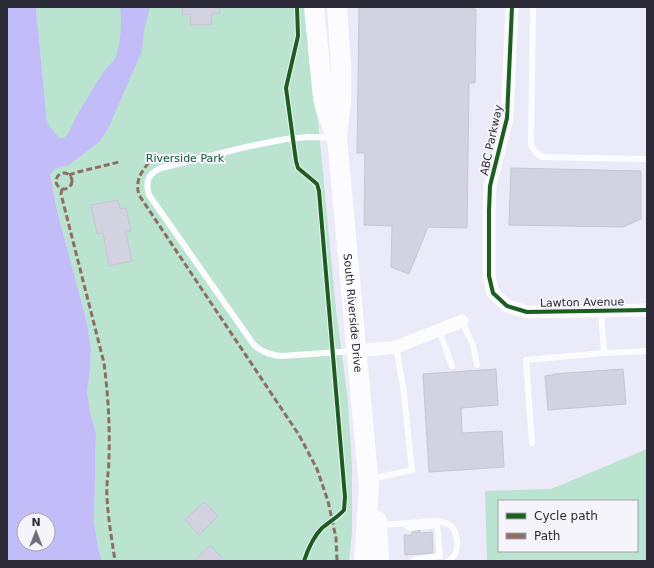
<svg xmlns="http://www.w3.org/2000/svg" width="654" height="568" font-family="'DejaVu Sans',sans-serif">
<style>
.green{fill:#bae3d0;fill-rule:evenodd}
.water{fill:#c2bcf9;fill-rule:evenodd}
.building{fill:#d3d2e1;stroke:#c6c6d2}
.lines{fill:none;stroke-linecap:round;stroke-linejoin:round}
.service{stroke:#fcfcfe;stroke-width:6}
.minor{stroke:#fcfcfe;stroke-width:13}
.primary{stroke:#fcfcfe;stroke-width:20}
.quiet{stroke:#8d6e63;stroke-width:3;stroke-dasharray:6 3;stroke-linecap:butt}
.cycleway-casing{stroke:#f4f4fa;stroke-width:6}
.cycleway{stroke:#1b5e20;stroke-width:4}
.labels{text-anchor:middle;stroke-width:4;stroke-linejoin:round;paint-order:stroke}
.street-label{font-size:11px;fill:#2b2a36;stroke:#f4f4fa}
.park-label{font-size:11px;fill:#165937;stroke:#f4f4fa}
</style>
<rect width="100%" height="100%" fill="#ebeaf8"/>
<g class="green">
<polygon points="36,7 307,7 336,309 348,401 352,468 352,532 349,561 102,561 98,546 94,522 96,433 90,412 87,391 90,371 91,348 87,323 57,210 50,174 47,123"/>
<path d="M647 449V561H487L485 491 551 489ZM499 501H637V551H499Z"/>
</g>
<path class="water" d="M7 7H36L47 123 59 138H64C70 132 72 125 76 117 85 102 93 87 103 73 107 67 114 62 116 56 121 44 122 19 120 7H150L144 30 142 51 107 131 99 142 69 165 56 168 50 174 57 210 87 323 91 348 90 371 87 391 90 412 96 433 94 522 98 546 102 561H7ZM24 520H48V544H24Z"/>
<g class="building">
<polygon points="182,7 219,7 220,13 211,14 212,24 191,25 190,14 183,15"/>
<polygon points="359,7 472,7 472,8 476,10 475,83 469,83 467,228 428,227 409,274 391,267 392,226 364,225 365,153 357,153"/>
<polygon points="511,168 641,171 641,219 623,227 509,225"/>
<polygon points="118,200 120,209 126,208 131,231 126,232 132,261 109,266 103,233 97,234 91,205"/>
<polygon points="496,369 498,405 461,408 462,433 502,431 504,467 429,472 423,374"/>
<polygon points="623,369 626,404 548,410 545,376 553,375 553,374"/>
<polygon points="204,502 218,516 199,535 185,520"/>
<polygon points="420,530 420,533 432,532 433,553 405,555 404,535 412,535 412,531"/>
<polygon points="210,545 222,558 218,561 196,561 195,560"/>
</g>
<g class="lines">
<g class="service">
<polyline points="533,7 531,145 535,152 542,157 647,159"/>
<path d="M334 138 309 137 286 139 246 147 161 168C148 174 145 181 149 195L254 345C262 352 270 355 281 356L355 351"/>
<polyline points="462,321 473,345 477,365"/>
<polyline points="439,330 452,366"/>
<polyline points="604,353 647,351"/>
<polyline points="532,443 526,360 604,353 601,311"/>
<polyline points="371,479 412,470 403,386 396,347"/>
<polyline points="404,524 410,528 437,525 440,556 414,560 413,561"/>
<path d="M380 525 438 521C443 522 448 523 452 527 458 534 459 550 453 557 452 559 450 560 448 561"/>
</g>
<g class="minor">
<polyline points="512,7 507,118 490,186 489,210 489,276 493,293 507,306 527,312 647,310"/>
<polyline points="356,351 389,348 396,347 462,321"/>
</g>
<g class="primary">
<polyline points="314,7 323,98 326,110 336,136"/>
<path id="s1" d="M337 7 341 66V101L337 138 369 487 364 561"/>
<polyline points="377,521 379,561"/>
</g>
<g class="quiet">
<path d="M154 156C144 169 134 178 139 195L299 435 317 469 328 501 336 538 337 561"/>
<circle cx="64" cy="181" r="8"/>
<polyline points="69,175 78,172 119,162"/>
<path d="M62 189 61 194 104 363C108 394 110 426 109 457 109 471 106 484 107 497 108 519 112 540 115 561"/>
</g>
<defs>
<g id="cycleway">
<path d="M297 7 298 36 286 88 296 161 298 168 317 184 319 191 345 497 344 510C338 517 329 522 322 528 313 537 308 549 304 561"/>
<polyline points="512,7 507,118 490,186 489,210 489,276 493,293 507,306 527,312 647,310"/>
</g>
</defs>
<use href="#cycleway" class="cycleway-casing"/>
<use href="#cycleway" class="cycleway"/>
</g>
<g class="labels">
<g class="street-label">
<text transform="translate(491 140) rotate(-78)" y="4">ABC Parkway</text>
<text transform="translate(582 302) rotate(-1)" y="4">Lawton Avenue</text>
<text dy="4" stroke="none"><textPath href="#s1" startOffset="307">South Riverside Drive</textPath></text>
</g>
<g class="park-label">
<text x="185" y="162">Riverside Park</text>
</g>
</g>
<rect width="654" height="568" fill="none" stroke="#2b2a36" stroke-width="16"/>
<rect x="498" y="500" width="140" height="52" fill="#f4f4fa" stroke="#a4a3ac"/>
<rect x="506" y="513" width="20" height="6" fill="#1b5e20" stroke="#a4a3ac"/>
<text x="534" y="520" font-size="12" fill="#2b2a36">Cycle path</text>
<rect x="506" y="533" width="20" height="6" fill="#8d6e63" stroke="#a4a3ac"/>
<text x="534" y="540" font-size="12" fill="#2b2a36">Path</text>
<g transform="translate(36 532)"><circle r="19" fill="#f4f4fa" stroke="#a4a3ac"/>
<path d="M0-3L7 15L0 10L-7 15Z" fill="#6e6d7a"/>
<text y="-6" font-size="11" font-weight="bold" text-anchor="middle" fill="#2b2a36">N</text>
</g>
</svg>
